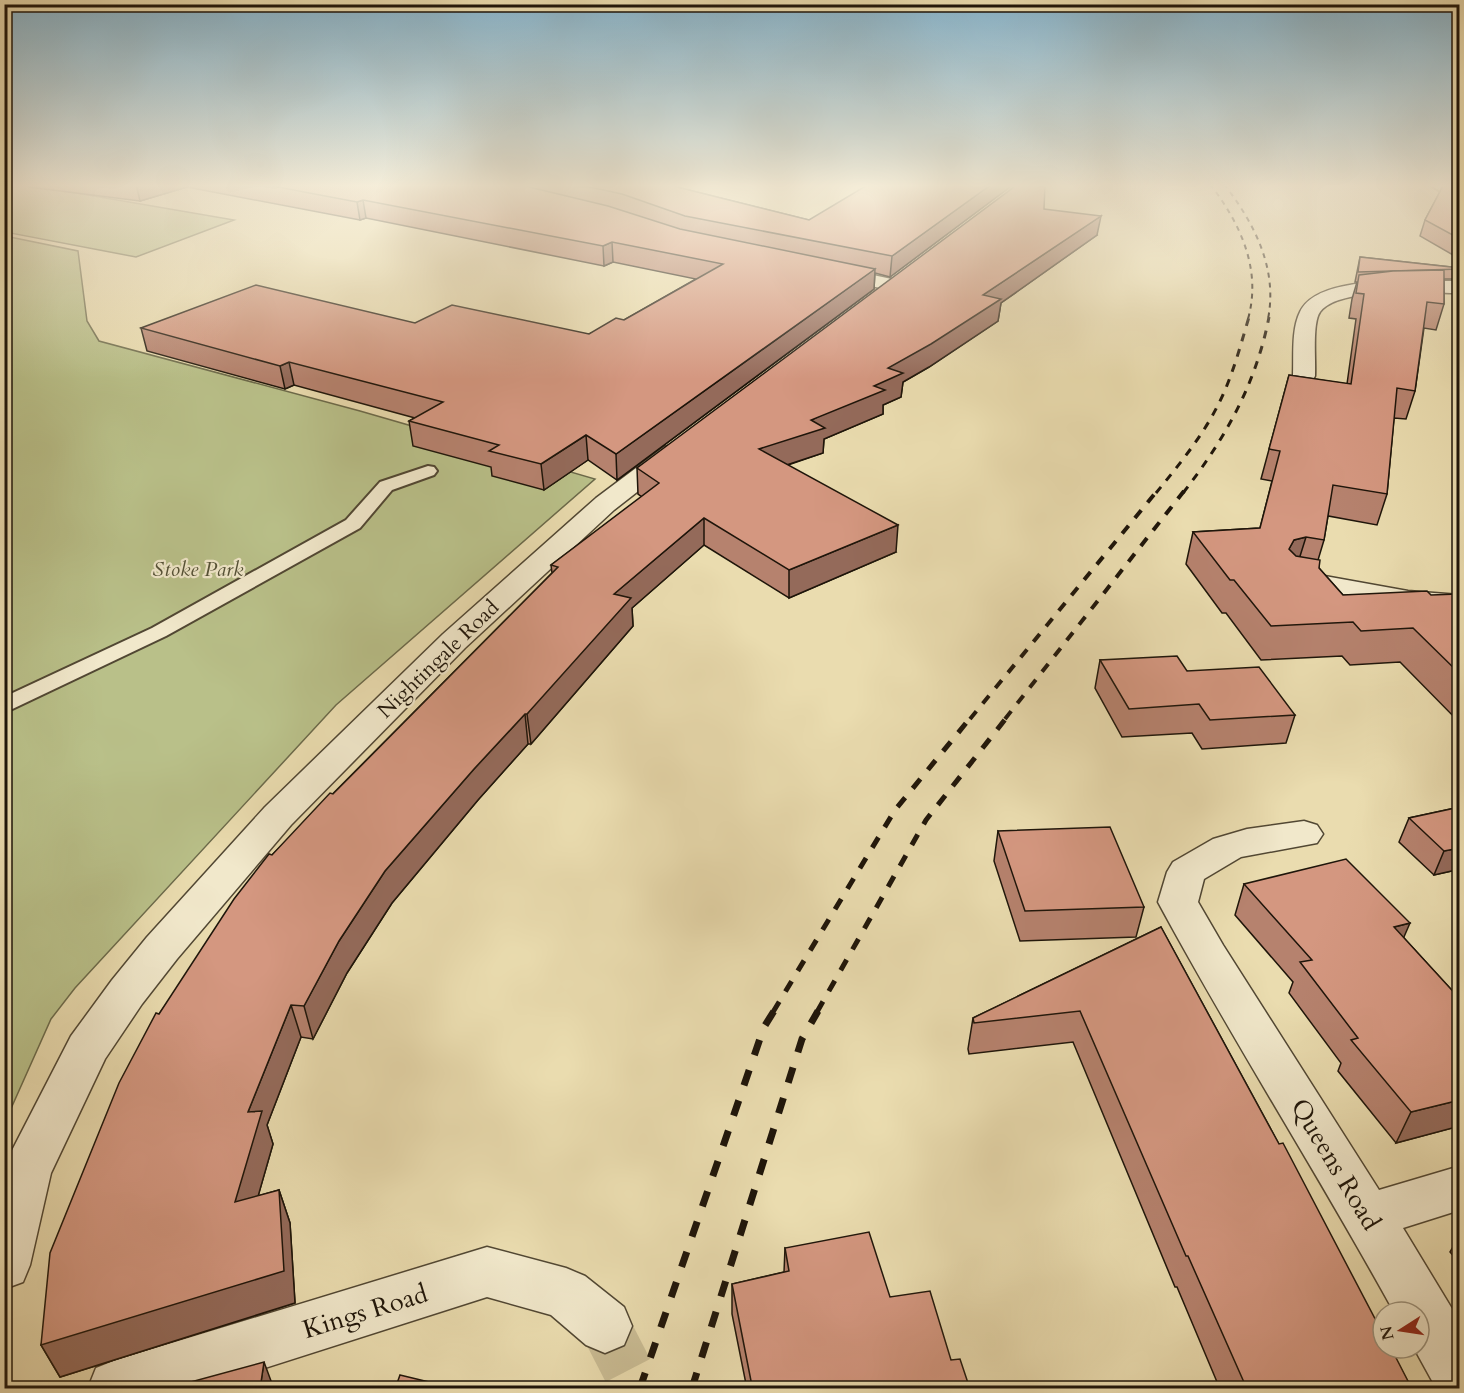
<svg xmlns="http://www.w3.org/2000/svg" width="1464" height="1393" font-family="Cardo,serif">
<style>
.green{fill:#b9c089;stroke:#6c6a4a;stroke-width:1.5}
.lines{fill:none;stroke-linecap:round;stroke-linejoin:round}
.minor-tunnel{stroke:#cbbe96;stroke-width:50;stroke-dasharray:50 25;stroke-linecap:butt}
.service-casing{stroke:#514733;stroke-width:4}
.minor-casing{stroke:#514733;stroke-width:3}
.service{fill:#f1e8cb;fill-rule:evenodd}
.minor{fill:#f1e8cb;fill-rule:evenodd}
.rail-far4{stroke:#1e150a;stroke-width:2;stroke-dasharray:5 5;stroke-linecap:butt}
.rail-far3{stroke:#1e150a;stroke-width:3;stroke-dasharray:8 8;stroke-linecap:butt}
.rail-far2{stroke:#1e150a;stroke-width:4;stroke-dasharray:10 10;stroke-linecap:butt}
.rail-far1{stroke:#1e150a;stroke-width:5;stroke-dasharray:12 12;stroke-linecap:butt}
.rail{stroke:#1e150a;stroke-width:7;stroke-dasharray:16 16;stroke-linecap:butt}
.wall{fill:#b6826e;stroke:#1e150a;stroke-width:1.5}
.shaded-wall{fill:#946a5a;stroke:#1e150a;stroke-width:1.5}
.building{fill:#d49780;stroke:#1e150a;stroke-width:1.5}
.labels{text-anchor:middle;stroke-width:4.5;stroke-linejoin:round;paint-order:stroke}
.park-label{font-size:21px;font-style:italic;fill:#545136;stroke:#f1e8cb}
.street-label{font-size:21px;fill:#1e150a;stroke:#f1e8cb}
.near-street-label{font-size:26px;fill:#1e150a;stroke:#f1e8cb}
</style>
<rect width="100%" height="100%" fill="#eadcaf"/>
<filter id="stains"><feTurbulence type="fractalNoise" baseFrequency=".00333" numOctaves="4"/><feColorMatrix values="0 0 0 0 .2 0 0 0 0 .09 0 0 0 0 .02 0 0 0 .5 -.17"/></filter>
<radialGradient id="worn" r=".72"><stop offset=".6" stop-color="#630" stop-opacity="0"/><stop offset="1" stop-color="#630" stop-opacity=".3"/></radialGradient>
<g class="green">
<polygon points="4,184 24,184 234,220 136,257 5,232"/>
<polygon points="5,236 78,251 87,321 99,341 360,411 595,479 336,705 75,988 51,1019 5,1122"/>
</g>
<g class="lines">
<polyline class="minor-tunnel" points="605,1326 637,1388"/>
<defs>
<g id="service">
<polygon points="1429,184 1441,184 1460,195 1460,203"/>
<polygon points="428,466 434,467 437,471 434,475 392,490 360,528 166,636 4,713 4,697 152,628 346,520 380,482"/>
</g>
<g id="minor">
<polygon points="831,266 901,281 903,285 901,289 894,291 824,276 822,272 824,268"/>
<path d="M1402 281H1460V293C1430 293 1338 286 1320 312 1312 323 1316 361 1315 376L1312 381 1304 383 1296 381 1293 376C1294 357 1291 330 1300 312 1314 282 1374 282 1402 281Z"/>
<polygon points="673,445 682,447 685,452 682,457 614,510 465,648 291,825 177,959 142,1004 105,1059 51,1173 30,1265 23,1282 4,1289 4,1166 71,1036 112,980 147,937 265,807 443,634 596,498 664,447"/>
<polygon points="1297,571 1408,591 1460,595 1460,613 1408,609 1287,586 1282,580 1287,574"/>
<path d="M1304 821 1317 825 1323 834 1317 843 1241 857 1204 879 1198 902 1223 945 1379 1190 1460 1166V1210L1403 1228 1460 1322V1388H1436L1414 1348H1419V1312H1394C1318 1174 1233 1041 1158 902L1167 872 1173 862 1213 839 1247 829Z"/>
<polygon points="487,1247 566,1268 585,1276 624,1307 632,1326 624,1345 605,1353 586,1345 551,1315 487,1297 202,1388 88,1388 96,1368 116,1360"/>
</g>
</defs>
<use href="#service" class="service-casing"/>
<use href="#minor" class="minor-casing"/>
<use href="#service" class="service"/>
<use href="#minor" class="minor"/>
<g class="rail-far4">
<path d="M1210 184C1240 223 1262 269 1248 319"/>
<path d="M1224 184C1254 223 1278 268 1268 319"/>
</g>
<g class="rail-far3">
<path d="M1156 493C1178 466 1202 437 1218 405 1232 378 1240 347 1249 317"/>
<path d="M1183 493C1225 439 1256 384 1269 317"/>
</g>
<g class="rail-far2">
<polyline points="970,719 1157,491"/>
<polyline points="1005,719 1184,491"/>
</g>
<g class="rail-far1">
<polyline points="773,1012 895,810 971,717"/>
<polyline points="817,1012 926,820 1007,717"/>
</g>
<g class="rail">
<polyline points="640,1388 764,1027 774,1011"/>
<polyline points="692,1388 802,1039 818,1011"/>
</g>
</g>
<g class="wall">
<polygon points="29,184 665,184 809,220 1014,184 890,277 875,273 874,289 617,480 588,460 544,490 492,476 491,467 413,446 409,421 415,418 294,385 285,389 147,351 141,328 415,323 589,334 624,320 696,279 613,262 604,266 366,218 360,220 187,187 140,201 29,187"/>
<polygon points="1444,184 1460,184 1460,259 1420,236 1425,220"/>
<polygon points="1044,209 1097,235 1001,303 998,321 929,367 903,382 901,397 883,405 883,414 824,439 823,453 788,465 896,552 789,598 704,545 632,608 633,626 531,744 528,744 478,800 392,903 347,973 313,1039 301,1037 267,1125 273,1144 258,1196 279,1190 290,1223 295,1303 60,1377 41,1345 159,1014 272,855 552,573 551,565 642,497 638,494 637,468"/>
<polygon points="1360,257 1460,268 1460,279 1444,279 1444,304 1436,330 1424,328 1415,391 1406,419 1394,418 1387,494 1377,525 1328,516 1324,540 1318,560 1319,568 1343,595 1460,596 1460,723 1400,662 1350,665 1342,656 1261,660 1226,613 1222,613 1186,564 1193,532 1260,528 1272,481 1261,479 1289,375 1347,384 1356,319 1349,318 1352,299 1357,282 1355,282"/>
<polygon points="1100,660 1187,671 1295,715 1286,743 1202,749 1192,733 1122,737 1095,688"/>
<polygon points="1460,807 1460,874 1456,870 1434,875 1399,842 1409,818"/>
<polygon points="998,831 1144,907 1136,937 1020,941 994,861"/>
<polygon points="1244,884 1403,937 1460,999 1460,1126 1396,1143 1338,1071 1341,1063 1289,993 1293,982 1235,915"/>
<polygon points="1161,927 1412,1389 1220,1389 1177,1287 1175,1287 1073,1042 969,1054 968,1049 973,1018"/>
<polygon points="1460,1235 1460,1264 1450,1252"/>
<polygon points="785,1248 890,1297 951,1360 970,1389 747,1389 732,1314 732,1284 784,1272"/>
</g>
<g class="shaded-wall">
<polygon points="136,184 186,184 187,187 140,201"/>
<polygon points="992,184 1014,184 890,277 892,256"/>
<polygon points="363,200 366,218 360,220 357,202"/>
<polygon points="1101,216 1097,235 1001,303 998,321 929,367 903,382 901,397 883,405 883,414 824,439 823,453 759,474 759,449 874,386 888,368 983,295"/>
<polygon points="612,242 613,262 604,266 603,246"/>
<polygon points="875,269 874,289 617,480 616,454"/>
<polygon points="289,362 294,385 285,389 280,366"/>
<polygon points="586,435 588,460 544,490 541,464"/>
<polygon points="704,518 704,545 632,608 633,626 531,744 527,714 614,594"/>
<polygon points="898,525 896,552 789,598 789,570"/>
<polygon points="1306,537 1296,569 1289,549 1294,540"/>
<polygon points="525,714 528,744 478,800 392,903 347,973 313,1039 304,1006 339,941 385,871 474,769"/>
<polygon points="1460,848 1460,861 1456,870 1434,875 1444,851"/>
<polygon points="1410,923 1397,953 1394,927"/>
<polygon points="291,1005 301,1037 267,1125 273,1144 247,1235 235,1202 248,1112"/>
<polygon points="1460,1100 1460,1126 1396,1143 1411,1112"/>
<polygon points="279,1190 290,1223 295,1303 60,1377 41,1345"/>
<polygon points="264,1362 274,1389 260,1389"/>
</g>
<g class="building">
<polygon points="262,184 507,184 525,186 608,206 680,229 875,269 616,454 586,435 541,464 489,451 499,445 409,421 443,402 289,362 280,366 141,328 256,285 415,323 452,305 589,334 616,318 624,320 723,264 612,242 603,246 363,200 357,202"/>
<polygon points="576,184 665,184 809,220 869,184 992,184 892,256 685,216 622,194"/>
<polygon points="1018,184 1045,184 1044,209 1101,216 983,295 1001,299 931,344 888,368 903,373 874,386 885,390 811,420 825,428 759,449 898,525 789,570 704,518 614,594 631,598 527,714 525,714 474,769 385,871 339,941 304,1006 291,1005 248,1112 262,1111 235,1202 279,1190 284,1271 41,1345 50,1253 119,1083 156,1013 159,1014 234,899 269,854 272,855 330,793 333,794 558,567 551,565 659,483 637,468"/>
<polygon points="1444,184 1454,184 1460,187 1460,239 1425,220"/>
<polygon points="1360,257 1460,268 1460,269 1358,272"/>
<polygon points="1444,270 1444,304 1427,302 1415,391 1397,388 1387,494 1333,485 1324,540 1306,537 1294,540 1289,549 1296,556 1320,560 1319,568 1343,595 1427,591 1431,595 1458,594 1460,596 1460,674 1413,628 1361,631 1353,622 1271,626 1234,580 1230,580 1193,532 1260,528 1280,451 1269,449 1289,375 1351,384 1364,294 1356,293 1359,275 1393,271"/>
<polygon points="1177,656 1187,671 1259,667 1295,715 1210,720 1199,704 1129,709 1100,660"/>
<polygon points="1460,807 1460,848 1444,851 1409,818"/>
<polygon points="1110,827 1144,907 1025,911 998,831"/>
<polygon points="1346,859 1410,923 1394,927 1460,999 1460,1100 1411,1112 1351,1040 1358,1038 1300,962 1312,960 1244,884"/>
<polygon points="1161,927 1279,1144 1283,1143 1383,1334 1383,1348 1391,1348 1412,1389 1247,1389 1188,1256 1186,1256 1080,1011 974,1023 973,1018"/>
<polygon points="869,1232 890,1297 930,1291 951,1360 960,1359 970,1389 758,1389 757,1385 752,1386 732,1284 789,1271 785,1248"/>
<polygon points="264,1362 260,1389 165,1389"/>
<polygon points="400,1375 458,1389 395,1389"/>
</g>
<linearGradient id="sky" x2="0" y2="1"><stop stop-color="#88b7d0"/><stop offset="0.49" stop-color="#f6efdb"/><stop offset="1" stop-color="#f6efdb" stop-opacity="0"/></linearGradient>
<rect width="1464" height="379" fill="url(#sky)"/>
<g class="labels">
<g class="park-label">
<text x="198" y="576">Stoke Park</text>
</g>
<g class="street-label">
<text transform="translate(438 659) rotate(-44)" y="7">Nightingale Road</text>
</g>
<g class="near-street-label">
<text transform="translate(1336 1164) rotate(59)" y="9">Queens Road</text>
<text transform="translate(365 1311) rotate(-17)" y="9">Kings Road</text>
</g>
</g>
<rect width="1464" height="1393" fill="none" stroke="#eadcaf" stroke-width="24"/>
<rect x="6" y="6" width="1452" height="1381" fill="none" stroke="#1e150a" stroke-width="3"/>
<rect x="12" y="12" width="1440" height="1369" fill="none" stroke="#1e150a" stroke-width="1.5"/>
<g transform="translate(1401 1330) rotate(258)"><circle r="28" fill="#f1e8cb" stroke="#9d947e" stroke-width="1.5"/>
<path d="M0-4.5L10 22L0 15L-10 22Z" fill="#8f2418"/>
<text y="-9" font-size="16" font-weight="bold" text-anchor="middle" fill="#1e150a">N</text>
</g>
<rect width="100%" height="100%" filter="url(#stains)"/>
<rect width="100%" height="100%" fill="url(#worn)"/>
</svg>
